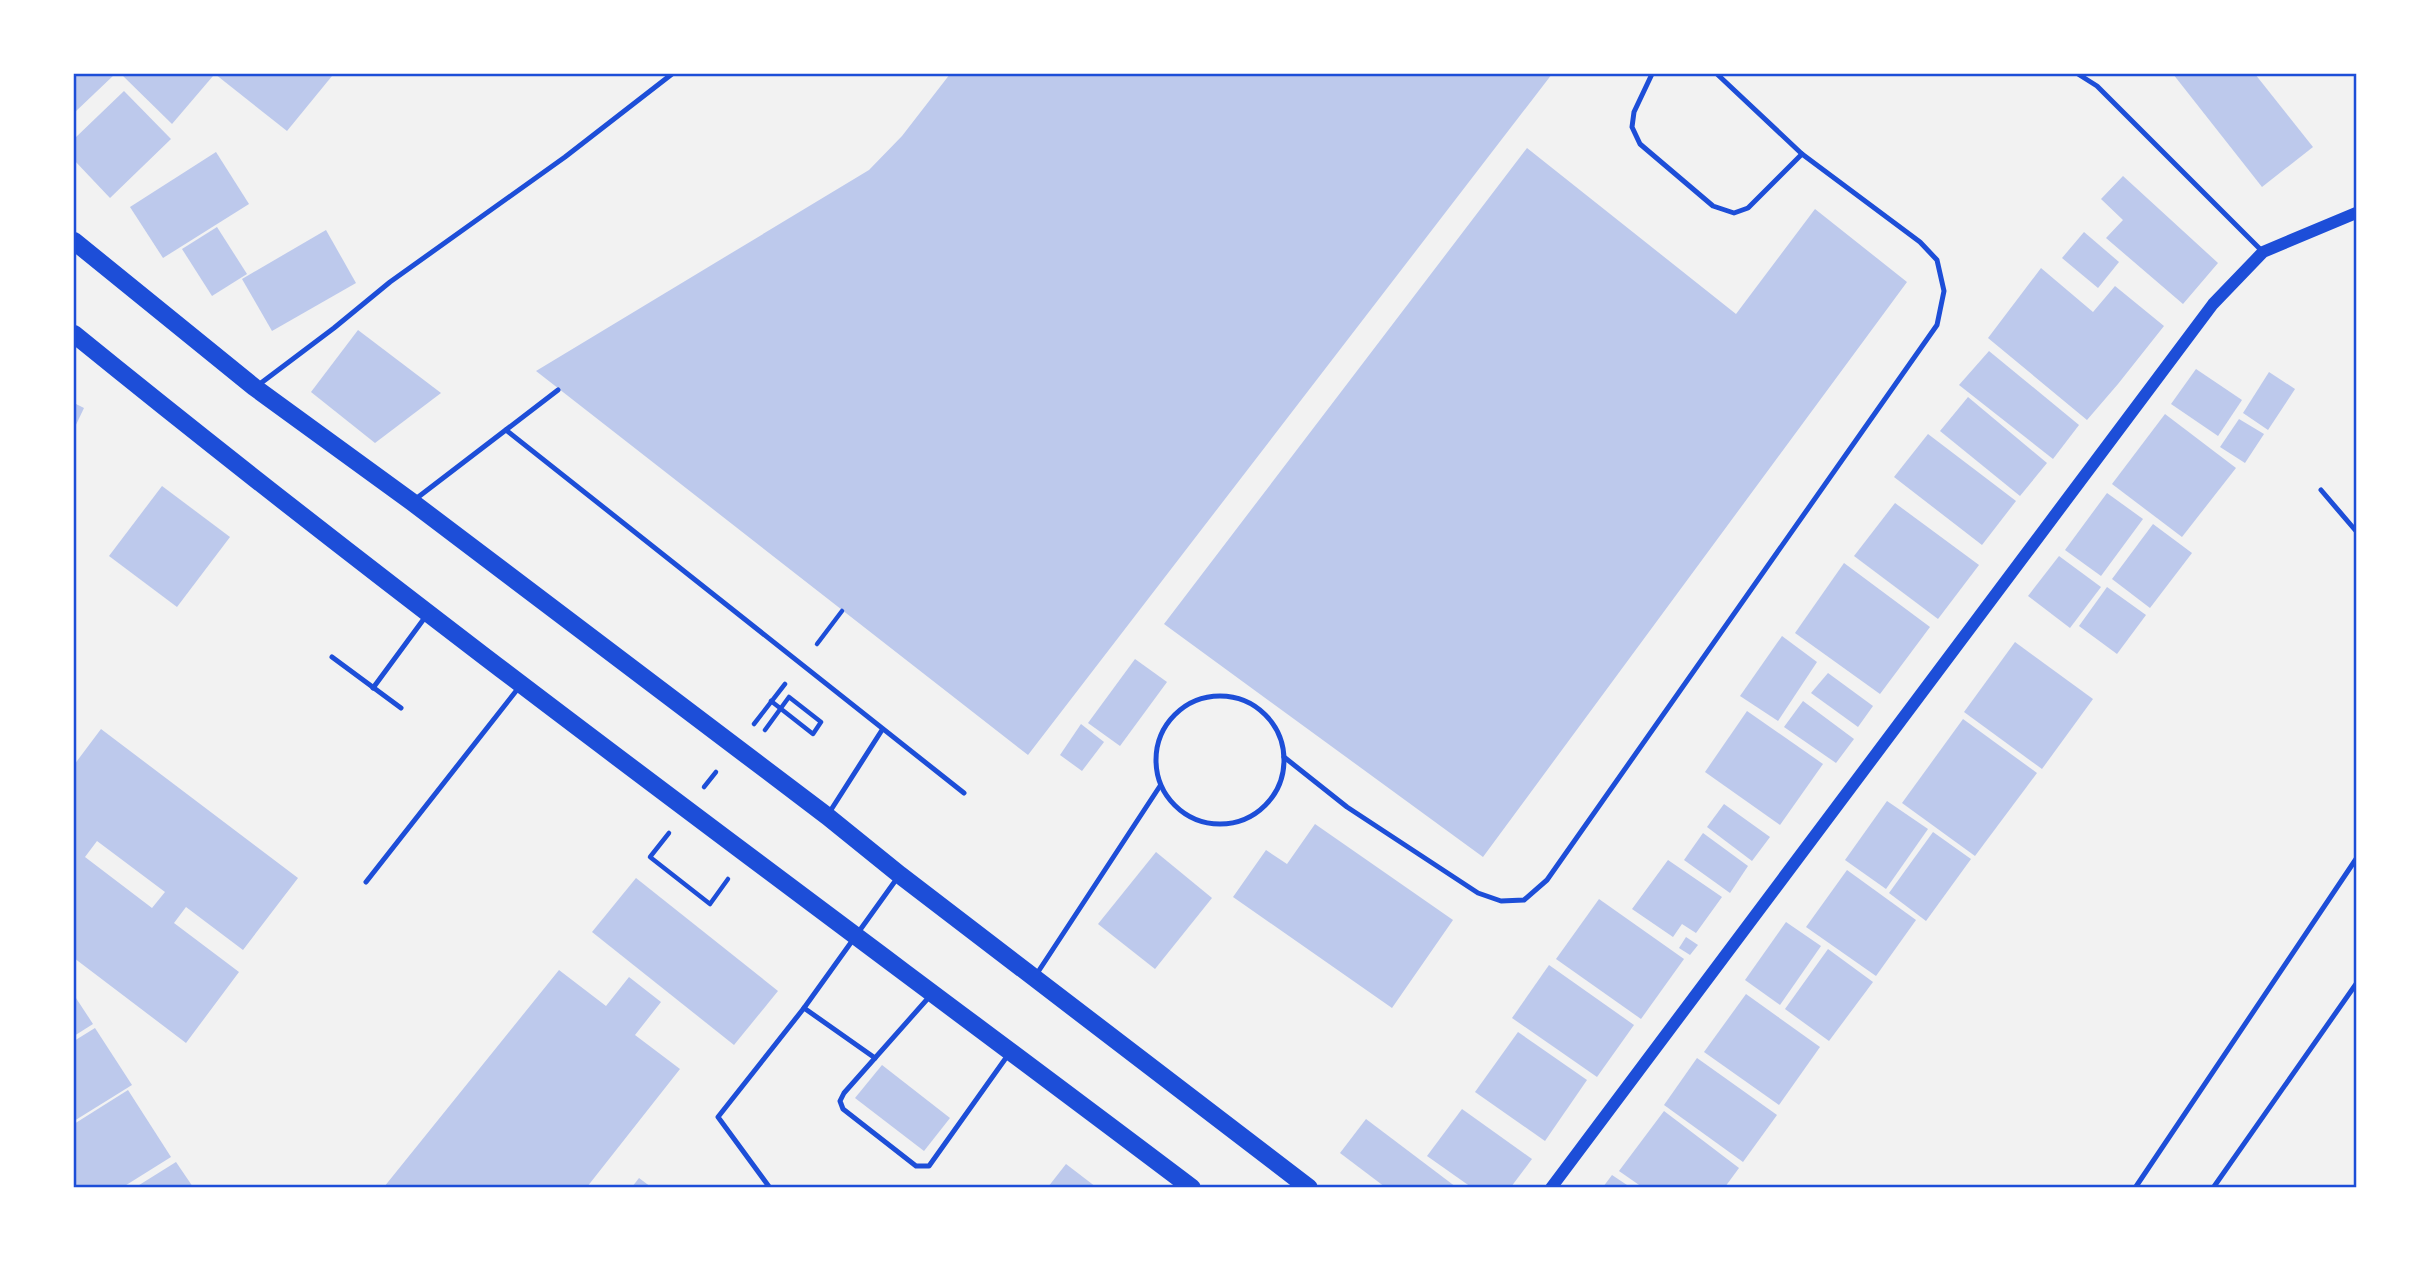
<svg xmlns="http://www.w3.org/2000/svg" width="2430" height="1261" font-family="Poppins,sans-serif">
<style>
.building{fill:#bdc9ec;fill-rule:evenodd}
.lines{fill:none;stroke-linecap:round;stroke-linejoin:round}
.path{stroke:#1d4ed8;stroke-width:4.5}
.service{stroke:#1d4ed8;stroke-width:5}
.tertiary{stroke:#1d4ed8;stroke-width:12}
.primary{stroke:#1d4ed8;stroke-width:18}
.neatline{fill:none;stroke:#1d4ed8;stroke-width:2.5}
</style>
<rect width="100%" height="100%" fill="#f2f2f2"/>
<g class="building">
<polygon points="74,74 115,74 74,113"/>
<polygon points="121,74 209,74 213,76 172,124"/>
<polygon points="215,74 329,74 332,76 287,131"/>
<polygon points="950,74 1552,74 1028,755 536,371 869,170 902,136"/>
<polygon points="2173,74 2255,74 2313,147 2262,187"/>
<polygon points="124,91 171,139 110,198 74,160 74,139"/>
<polygon points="1527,148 1736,314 1815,209 1907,282 1483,857 1164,624"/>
<polygon points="216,152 249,204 163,258 130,207"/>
<polygon points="2123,176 2218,263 2183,304 2106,238 2123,220 2101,199"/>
<polygon points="217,227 247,274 212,296 182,249"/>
<polygon points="326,230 356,283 272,331 242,279"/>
<polygon points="2084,232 2119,262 2098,288 2062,258"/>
<polygon points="2041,268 2093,312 2115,286 2164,326 2118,384 2087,420 1988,338"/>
<polygon points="358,330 441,393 375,443 311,392"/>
<polygon points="1989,351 2079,425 2053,459 1959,385"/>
<polygon points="2196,369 2242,400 2218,436 2171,404"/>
<polygon points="2269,372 2295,389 2268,430 2243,413"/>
<polygon points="1968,397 2047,463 2020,496 1940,431"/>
<polygon points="74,403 84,408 74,429"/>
<polygon points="2165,414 2236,468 2182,537 2112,484"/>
<polygon points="2239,419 2264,434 2245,463 2220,447"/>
<polygon points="1928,434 2016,501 1982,545 1894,477"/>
<polygon points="162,486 230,537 177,607 109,556"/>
<polygon points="2107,493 2143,519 2101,576 2065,550"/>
<polygon points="1895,503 1979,565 1938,619 1854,556"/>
<polygon points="2153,524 2192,553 2150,608 2112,579"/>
<polygon points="2059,556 2101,587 2070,628 2028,596"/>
<polygon points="1844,563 1930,627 1880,694 1795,633"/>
<polygon points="2107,587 2146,615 2117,654 2079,626"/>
<polygon points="1782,636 1817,662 1778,721 1740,696"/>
<polygon points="2015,642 2093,699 2042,769 1964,712"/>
<polygon points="1135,659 1167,682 1120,746 1088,723"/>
<polygon points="1828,673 1873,706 1858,727 1811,693"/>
<polygon points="1803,701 1854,739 1836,763 1784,727"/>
<polygon points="1747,711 1823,764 1780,825 1705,772"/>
<polygon points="1963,719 2037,773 1975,856 1902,803"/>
<polygon points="1081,724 1104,742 1082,771 1060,755"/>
<path d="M101 729 298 878 243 950 186 907 174 923 239 972 186 1043 74 958V765ZM97 841 165 892 152 908 85 857Z"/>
<polygon points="1887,801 1928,829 1886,889 1845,860"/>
<polygon points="1724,804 1770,837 1752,861 1707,827"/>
<polygon points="1315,824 1453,920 1392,1008 1233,897 1266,850 1287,864"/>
<polygon points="1933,832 1971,859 1926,921 1889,893"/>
<polygon points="1703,833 1748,866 1730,893 1684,860"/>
<polygon points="1156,852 1212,898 1155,969 1098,924"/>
<polygon points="1668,860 1722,897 1696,933 1682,924 1673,937 1632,909"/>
<polygon points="1847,870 1916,920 1876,976 1806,927"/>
<polygon points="636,878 778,991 734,1045 592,932"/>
<polygon points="1599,899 1684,959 1641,1019 1556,959"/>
<polygon points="1786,922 1821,946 1780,1005 1745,980"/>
<polygon points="1686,937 1698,945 1690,955 1679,948"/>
<polygon points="1828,949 1873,982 1829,1041 1785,1009"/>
<polygon points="1549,965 1634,1025 1597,1077 1512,1018"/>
<polygon points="559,970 606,1006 629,977 661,1002 635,1035 680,1069 587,1187 384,1187"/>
<polygon points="1746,994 1820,1047 1779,1105 1704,1052"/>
<polygon points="74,995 93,1024 74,1036"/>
<polygon points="95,1028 132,1085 74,1121 74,1041"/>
<polygon points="1518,1032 1587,1080 1545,1141 1475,1092"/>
<polygon points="1697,1058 1777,1115 1743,1162 1664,1105"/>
<polygon points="882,1065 950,1118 924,1151 855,1098"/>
<polygon points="128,1090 171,1157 123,1187 75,1187 74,1184 74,1124"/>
<polygon points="1462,1109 1532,1159 1511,1187 1471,1187 1427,1156"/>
<polygon points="1664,1111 1739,1168 1725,1187 1642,1187 1619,1171"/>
<polygon points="1366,1119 1456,1187 1385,1187 1340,1153"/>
<polygon points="176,1162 193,1187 136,1187"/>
<polygon points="1066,1164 1096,1187 1048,1187"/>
<polygon points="1612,1175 1630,1187 1603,1187"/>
<polygon points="639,1178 651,1187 632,1187"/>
</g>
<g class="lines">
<g class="path">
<polyline points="817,644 842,611"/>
<polyline points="754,724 785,684"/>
<polyline points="765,730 789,697 821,722 813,734 771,701"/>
<polyline points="704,787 716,772"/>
<polyline points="669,833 650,857 710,904 728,879"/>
</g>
<g class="service">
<polyline points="1652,74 1634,112 1632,127 1640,144 1713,206 1734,213 1748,208 1802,154"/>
<polyline points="2078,74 2097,86 2263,252"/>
<polyline points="257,386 334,328 390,282 565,157 672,74"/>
<polyline points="506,430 964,793"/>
<polyline points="2321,490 2356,531"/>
<polyline points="413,501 558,390"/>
<polyline points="332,657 401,708"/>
<polyline points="373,688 426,616"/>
<circle cx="1220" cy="760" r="64"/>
<polyline points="1284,757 1347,807 1478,893 1501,901 1524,900 1547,880 1937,325 1944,291 1937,260 1920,242 1802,154 1717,74"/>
<polyline points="829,813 882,730"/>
<polyline points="366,882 520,686"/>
<polyline points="1036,975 1160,786"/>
<polyline points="930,996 844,1093 840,1101 843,1109 916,1166 929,1166 1008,1055"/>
<polyline points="804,1008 875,1058"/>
<polyline points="770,1188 718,1117 804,1008 898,877"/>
<polyline points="2135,1188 2356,859"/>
<polyline points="2213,1188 2356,984"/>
</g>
<polyline class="tertiary" points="1551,1188 2213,304 2263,252 2356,213"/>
<g class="primary">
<polyline points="74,241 254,387 412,502 827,816 900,875 1309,1188"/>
<path d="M74 334C438 630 817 905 1192 1188"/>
</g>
</g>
<rect width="2430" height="1261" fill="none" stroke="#ffffff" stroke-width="150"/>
<rect x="75" y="75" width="2280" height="1111" class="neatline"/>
</svg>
